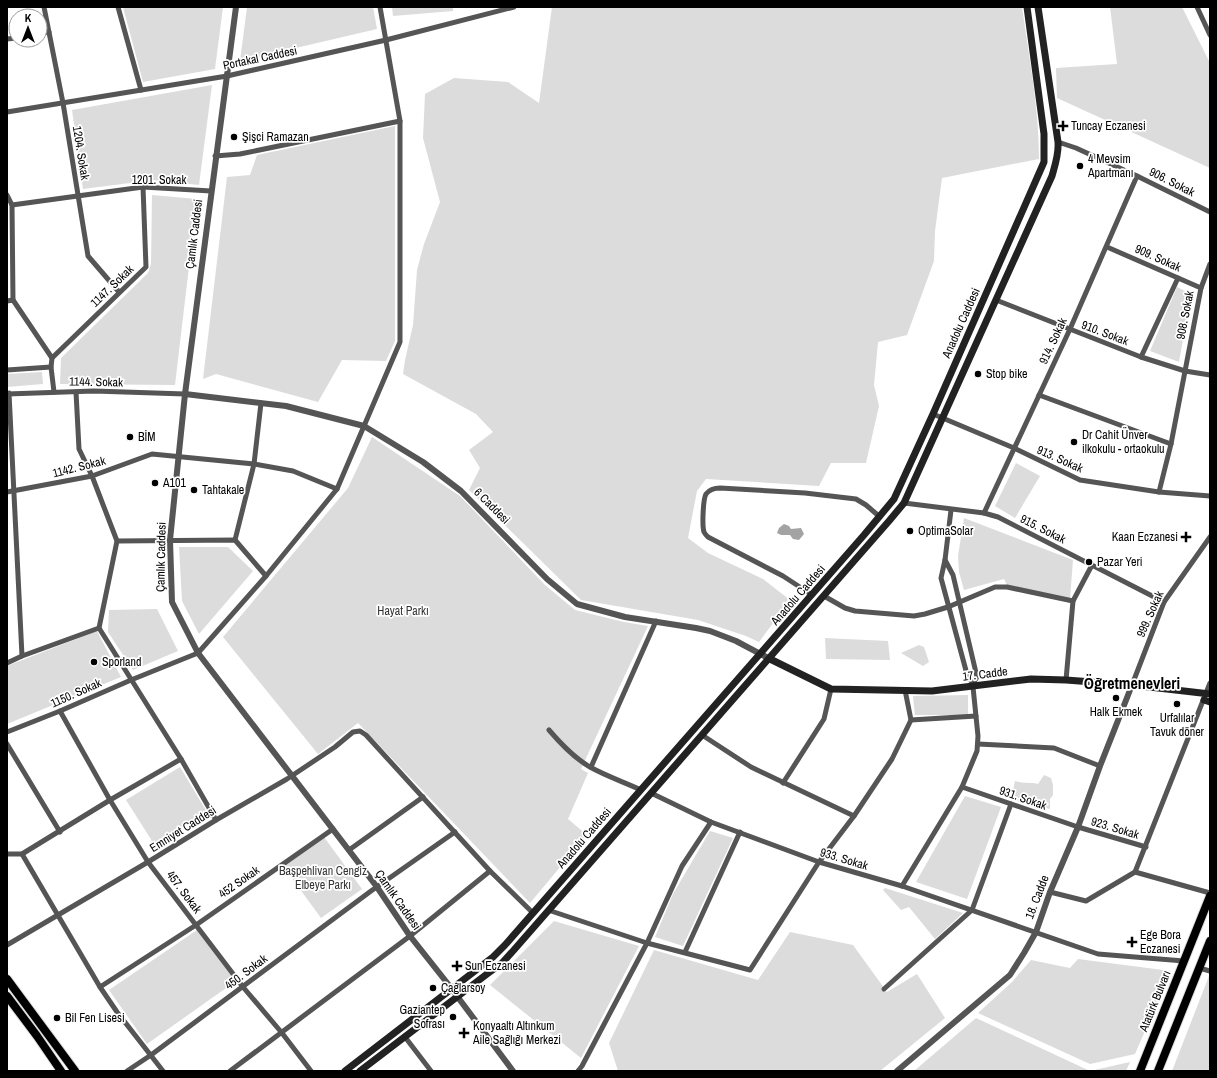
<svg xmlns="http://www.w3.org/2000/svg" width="1217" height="1078" font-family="'Archivo Narrow',sans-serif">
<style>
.green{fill:#dcdcdc}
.water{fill:#a3a3a3}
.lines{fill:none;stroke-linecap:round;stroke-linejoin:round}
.primary-casing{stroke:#dbdbdb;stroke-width:10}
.minor{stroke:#555;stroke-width:5}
.tertiary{stroke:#555;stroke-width:6}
.secondary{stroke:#222;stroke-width:7}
.primary{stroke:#000;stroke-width:8}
.poi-dot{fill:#000;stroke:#fff;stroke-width:1.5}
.labels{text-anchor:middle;stroke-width:3.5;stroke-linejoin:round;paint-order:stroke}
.street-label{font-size:12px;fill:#000;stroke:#fff}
.poi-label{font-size:12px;fill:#000;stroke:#fff;text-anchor:start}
.park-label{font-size:12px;fill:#333;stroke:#fff}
.district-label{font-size:16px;font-weight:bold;fill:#000;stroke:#fff}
</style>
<rect width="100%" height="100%" fill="#fff"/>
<g class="green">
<polygon points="123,7 223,7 215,69 143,82"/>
<polygon points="247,7 373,7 377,29 240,61"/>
<polygon points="392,7 453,7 453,11 393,16"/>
<path d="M552 7H1022C1029 57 1039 108 1039 159L942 178 935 231 934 261 907 335 878 342 874 385 879 406 866 463H831L819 486 706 479 697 491 688 538 708 553 763 579 790 600 759 642 746 636 698 620 581 600 469 490 480 468 469 450 493 432 476 414 403 374 405 360 413 325 417 270 424 244 440 202 423 138 425 94 454 78 508 82 539 103Z"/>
<polygon points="1110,7 1182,7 1210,63 1210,168 1057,98 1056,68 1117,64"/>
<polygon points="212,85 199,185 153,180 83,189 72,110"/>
<polygon points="395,126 395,341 386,361 342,360 318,402 216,374 203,379 227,177 250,175 257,155"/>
<polygon points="152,195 197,199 175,385 60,384 61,358 148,273 151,264"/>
<polygon points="1177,287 1191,294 1179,362 1150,351"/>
<polygon points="42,372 43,384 7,387 7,374"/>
<polygon points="372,437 460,496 545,585 575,610 624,622 648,626 581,769 588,773 568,819 587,835 530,903 358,723 318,754 223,637 348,488"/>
<polygon points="1016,463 1040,476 1015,518 995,506"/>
<polygon points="964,518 1073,560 1070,599 1007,585 1004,579 964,590 959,572 958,556"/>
<polygon points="179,547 228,547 253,571 199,634 182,601"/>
<polygon points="157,609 178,651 133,670 108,632 109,610"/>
<polygon points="97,631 121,677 7,724 7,666"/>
<polygon points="825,638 888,641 890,660 826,659"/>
<polygon points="919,645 924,647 929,662 923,666 901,653"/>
<polygon points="968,695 968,715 915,715 913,696"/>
<polygon points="180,767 207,812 154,844 126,800"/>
<path d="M1044 775 1051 778 1053 785V795L1050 799V809L1011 799 1015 781C1024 784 1030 782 1038 784Z"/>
<polygon points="965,796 1001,807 967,899 916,882"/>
<polygon points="710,831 733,838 683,946 655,937 673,894"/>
<polygon points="324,837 362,889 321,918 283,866"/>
<polygon points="885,888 963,913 935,939 909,907 901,910 883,890"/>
<polygon points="554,921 639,946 581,1058 490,985"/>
<polygon points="197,930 236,981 147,1044 109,990"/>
<polygon points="790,932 853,945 887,992 917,974 945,1018 880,1071 618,1071 609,1043 654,950 758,980"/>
<polygon points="1078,959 1171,971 1135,1054 1090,1064 978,1013 1012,982 1031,960 1070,968"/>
<polygon points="1209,976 1210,976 1210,1071 1172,1071"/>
<polygon points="976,1018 1090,1071 1130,1062 1126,1071 914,1071"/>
</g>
<polygon class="water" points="784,524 789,526 791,529 801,528 804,534 799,540 793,539 790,535 781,535 777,533 779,528"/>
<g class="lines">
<defs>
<g id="primary">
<polyline points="7,979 75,1071"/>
<polyline points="7,996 37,1036 61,1071"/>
<polyline points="1140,1071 1210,896"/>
<polyline points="1158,1071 1210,941"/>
</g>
</defs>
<use href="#primary" class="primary-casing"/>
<g class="minor">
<polyline points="44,7 63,103 88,256 119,292"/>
<polyline points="118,7 141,90"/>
<polyline points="1197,7 1210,35"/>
<polyline points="40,33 49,32"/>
<polyline points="7,39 16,38"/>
<polyline points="7,112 227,76 386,40 514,7"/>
<polyline points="1058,142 1076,148 1137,176 1210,212"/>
<polyline points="215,156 240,154 400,121"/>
<polyline points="7,195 12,205 13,300"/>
<polyline points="12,205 143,187 211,191"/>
<polyline points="1107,247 1201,288"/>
<polyline points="996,300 1141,357 1185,371 1210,375"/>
<polyline points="7,301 13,300 52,358 51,367 54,392"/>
<polyline points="1141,357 1178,278"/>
<polyline points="52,358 146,267 143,187"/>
<polyline points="7,370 51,367"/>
<polyline points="76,392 79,449 92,476 117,541 99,628 181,759 216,820"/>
<polyline points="9,393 22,656"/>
<polyline points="7,394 94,391 185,394"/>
<polyline points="1039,395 1171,444"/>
<polyline points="933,414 1014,448 1080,480 1159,492 1210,496"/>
<polyline points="7,492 92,476 152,454 254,464 293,471 337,489"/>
<polyline points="1159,492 1171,444 1201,288 1210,264"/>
<polyline points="904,503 984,513 998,517 1164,602"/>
<polyline points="951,510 945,560 941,578 968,678 973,683"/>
<polyline points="984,513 1070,329 1137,176"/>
<polyline points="235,540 254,464 261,403"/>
<polyline points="117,541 235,540 266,576"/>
<path d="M812 595 783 576 708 537C706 535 705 534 704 532 702 526 703 499 706 494 710 489 715 488 720 488L805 493 856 499 866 505 880 517"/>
<polyline points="824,596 845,608 855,611 914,616 925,614 948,607 995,587 1007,587 1073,601"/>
<polyline points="7,663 22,656 99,628"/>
<polyline points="1066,680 1073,601 1092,565"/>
<polyline points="1132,685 1164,602 1210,537"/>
<polyline points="60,711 110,800 148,862 243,987 282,1033 311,1071"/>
<polyline points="911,720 976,716"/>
<path d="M549 730C561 744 574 758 590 767 606 776 624 782 641 790"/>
<polyline points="7,732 60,711 131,680 198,653 266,576 337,489 400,342 400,121 380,7"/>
<polyline points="702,735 751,767 854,816"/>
<polyline points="7,744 60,832"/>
<polyline points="978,744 1054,748 1100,766"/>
<polyline points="591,767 656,621"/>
<polyline points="783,783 824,719 831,689"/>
<polyline points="962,787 1078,827 1146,847"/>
<polyline points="651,793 711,822 819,862 902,886 1098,954 1184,961"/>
<polyline points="349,850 423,797"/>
<polyline points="7,854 22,854 110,800 181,759"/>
<polyline points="22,854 100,987 117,1012 163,1071"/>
<polyline points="1135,872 1210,893"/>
<polyline points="902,886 962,787 977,751 978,736 973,687 973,683 977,677 953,575 945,560"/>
<polyline points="1050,892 1086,901 1135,872 1210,683"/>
<polyline points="548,910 647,943 750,970 819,862 854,816 892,759 911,720 905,690"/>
<polyline points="7,945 148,862 216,820 287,779 335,747 353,732 360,731 366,735 490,871 533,913"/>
<polyline points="685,952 740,832"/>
<polyline points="1199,968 1210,971"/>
<polyline points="100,987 196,925 333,829"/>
<polyline points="884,989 972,910 1011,804"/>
<polyline points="405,1037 431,1071"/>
<polyline points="127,1071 151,1055 371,891 455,832"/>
<polyline points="230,1071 410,936 490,871"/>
<polyline points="578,1071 582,1066 647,943 682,866 711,822"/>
</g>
<g class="tertiary">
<polyline points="236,7 185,394 170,540 172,602 198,653 377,887 410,936 448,984 513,1071"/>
<polyline points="185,394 286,406 364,426 423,462 461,491 547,579 577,604 625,617 696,628 710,631 736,641 770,659"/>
<polyline points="897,1071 1010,975 1024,953 1036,932 1050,892 1078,827 1100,766 1132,685"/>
</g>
<g class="secondary">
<polyline points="770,659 831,689 932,691 1031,679 1066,680 1132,685 1210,694"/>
<polyline points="1204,700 1210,702"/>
<polyline points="345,1071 493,957 505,945 864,535 894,499 933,414 1044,162 1044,134 1027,7"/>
<path d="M360 1071 487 974 502 963 513 951 889 521 904 503 1052 176C1055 165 1059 154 1058 142L1038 7"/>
</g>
<use href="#primary" class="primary"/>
</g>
<g class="poi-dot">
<path d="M1061 120h4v4h4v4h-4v4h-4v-4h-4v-4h4z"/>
<circle cx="234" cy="137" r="4"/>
<circle cx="1080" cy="166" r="4"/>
<circle cx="978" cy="374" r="4"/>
<circle cx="130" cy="437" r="4"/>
<circle cx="1074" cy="442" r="4"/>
<circle cx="155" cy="483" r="4"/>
<circle cx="194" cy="490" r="4"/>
<circle cx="910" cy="531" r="4"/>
<path d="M1184 531h4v4h4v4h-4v4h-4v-4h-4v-4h4z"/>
<circle cx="1089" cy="562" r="4"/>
<circle cx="94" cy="662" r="4"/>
<circle cx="1116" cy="698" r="4"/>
<circle cx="1177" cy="704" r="4"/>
<path d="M1130 936h4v4h4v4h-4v4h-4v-4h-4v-4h4z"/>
<path d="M455 960h4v4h4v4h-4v4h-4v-4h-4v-4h4z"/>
<circle cx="433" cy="988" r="4"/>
<circle cx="453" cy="1017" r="4"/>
<circle cx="57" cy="1018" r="4"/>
<path d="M462 1027h4v4h4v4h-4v4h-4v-4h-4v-4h4z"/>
</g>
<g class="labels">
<g class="street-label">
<text transform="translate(260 58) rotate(-12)" y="4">Portakal Caddesi</text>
<text transform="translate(81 153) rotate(81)" y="4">1204. Sokak</text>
<text x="159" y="184">1201. Sokak</text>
<text transform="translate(1172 182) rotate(27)" y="4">906. Sokak</text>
<text transform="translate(194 234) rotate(-83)" y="4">Çamlık Caddesi</text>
<text transform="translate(1158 258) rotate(24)" y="4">909. Sokak</text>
<text transform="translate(112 286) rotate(-44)" y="4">1147. Sokak</text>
<text transform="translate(1185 315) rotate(-79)" y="4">908. Sokak</text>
<text transform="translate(961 323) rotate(-66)" y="4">Anadolu Caddesi</text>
<text transform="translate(1105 333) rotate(21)" y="4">910. Sokak</text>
<text transform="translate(1053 341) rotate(-65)" y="4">914. Sokak</text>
<text transform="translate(96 382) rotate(1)" y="4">1144. Sokak</text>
<text transform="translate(1060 459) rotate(24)" y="4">913. Sokak</text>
<text transform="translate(79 467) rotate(-14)" y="4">1142. Sokak</text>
<text transform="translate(492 506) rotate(45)" y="4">6 Caddesi</text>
<text transform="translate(1043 529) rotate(27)" y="4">915. Sokak</text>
<text transform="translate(161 557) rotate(-89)" y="4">Çamlık Caddesi</text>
<text transform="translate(798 595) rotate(-49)" y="4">Anadolu Caddesi</text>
<text transform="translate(1150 614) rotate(-66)" y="4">999. Sokak</text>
<text transform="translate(985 674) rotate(-7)" y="4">17. Cadde</text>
<text transform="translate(76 693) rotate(-24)" y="4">1150. Sokak</text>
<text transform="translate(1023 798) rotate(19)" y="4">931. Sokak</text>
<text transform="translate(1115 828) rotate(17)" y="4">923. Sokak</text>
<text transform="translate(183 829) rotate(-32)" y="4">Emniyet Caddesi</text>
<text transform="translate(584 838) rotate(-49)" y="4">Anadolu Caddesi</text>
<text transform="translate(844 859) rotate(17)" y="4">933. Sokak</text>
<text transform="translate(239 882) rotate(-35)" y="4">452 Sokak</text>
<text transform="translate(184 892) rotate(53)" y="4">457. Sokak</text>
<text transform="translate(1037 897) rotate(-69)" y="4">18. Cadde</text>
<text transform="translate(398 900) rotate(55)" y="4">Çamlık Caddesi</text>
<text transform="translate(246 972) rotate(-37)" y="4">450. Sokak</text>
<text transform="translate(1155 1001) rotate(-68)" y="4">Atatürk Bulvarı</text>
</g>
<g class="poi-label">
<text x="1071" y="130">Tuncay Eczanesi</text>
<text x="242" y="141">Şişci Ramazan</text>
<text x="1088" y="163">4 Mevsim<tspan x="1088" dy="14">Apartmanı</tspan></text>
<text x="986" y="378">Stop bike</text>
<text x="1082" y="439">Dr Cahit Ünver<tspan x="1082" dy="14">ilkokulu - ortaokulu</tspan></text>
<text x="138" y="441">BİM</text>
<text x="163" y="487">A101</text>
<text x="202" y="494">Tahtakale</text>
<text x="918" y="535">OptimaSolar</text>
<text x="1178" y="541" text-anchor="end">Kaan Eczanesi</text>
<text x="1097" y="566">Pazar Yeri</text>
<text x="102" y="666">Sporland</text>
<text x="1116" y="716" text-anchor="middle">Halk Ekmek</text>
<text x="1177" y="722" text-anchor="middle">Urfalılar<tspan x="1177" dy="14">Tavuk döner</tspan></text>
<text x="1140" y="939">Ege Bora<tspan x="1140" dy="14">Eczanesi</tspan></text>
<text x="465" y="970">Sun Eczanesi</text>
<text x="441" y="992">Çağlarsoy</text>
<text x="445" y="1014" text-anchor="end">Gaziantep<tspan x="445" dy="14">Sofrası</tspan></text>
<text x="65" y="1022">Bil Fen Lisesi</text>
<text x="473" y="1030">Konyaaltı Altınkum<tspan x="473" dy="14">Aile Sağlığı Merkezi</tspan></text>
</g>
<g class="park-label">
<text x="403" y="615">Hayat Parkı</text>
<text x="323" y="875">Başpehlivan Cengiz<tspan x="323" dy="14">Elbeye Parkı</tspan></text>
</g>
<g class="district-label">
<text x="1132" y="689">Öğretmenevleri</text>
</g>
</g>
<rect width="1217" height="1078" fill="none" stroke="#000000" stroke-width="16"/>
<g transform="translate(28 28)"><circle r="19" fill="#ffffff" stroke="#999999"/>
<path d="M0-3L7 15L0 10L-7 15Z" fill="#000000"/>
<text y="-6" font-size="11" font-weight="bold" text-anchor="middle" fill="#000000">K</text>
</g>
</svg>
